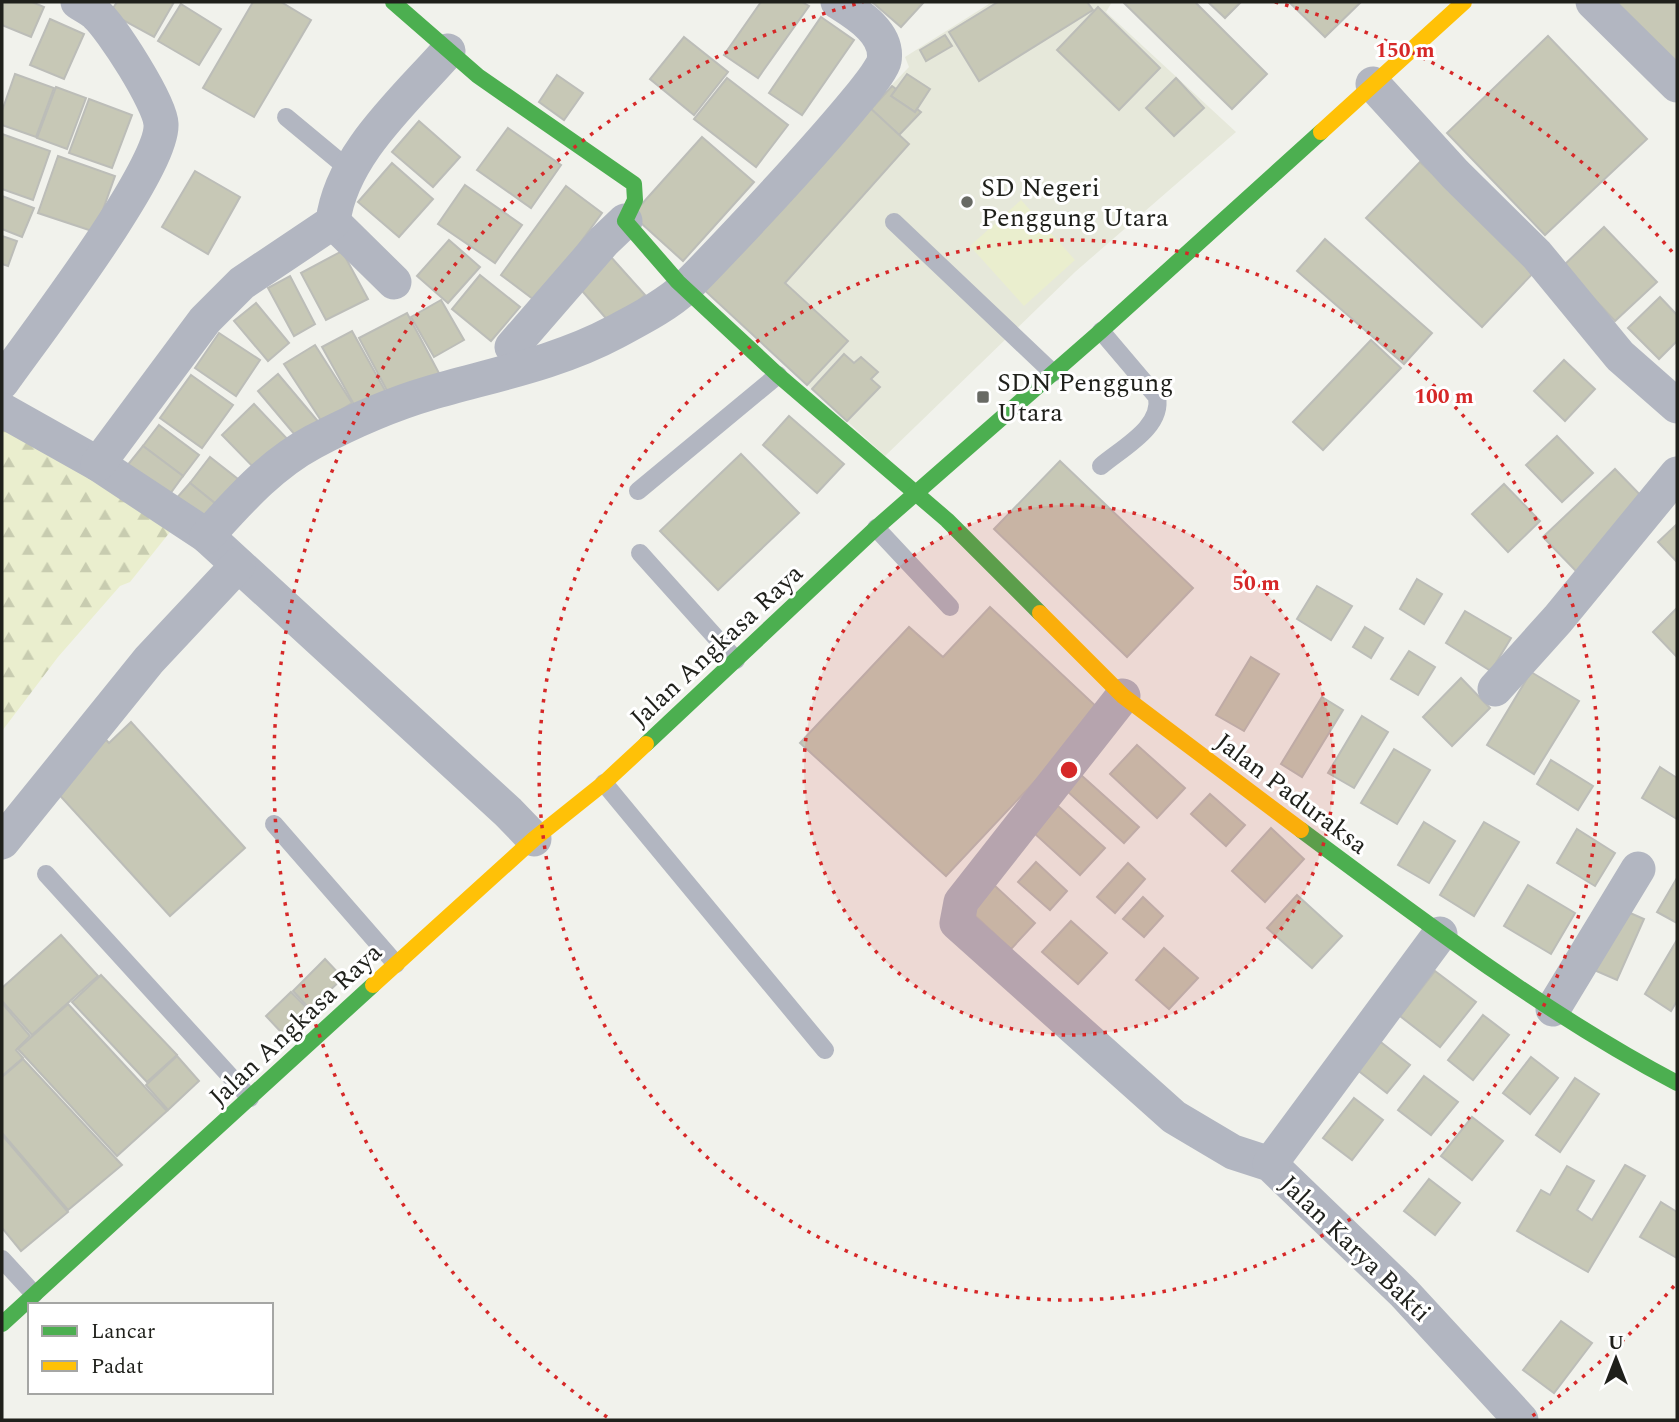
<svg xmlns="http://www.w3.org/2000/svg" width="1679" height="1422" font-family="Spectral,serif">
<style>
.built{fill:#e6e8da}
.forest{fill:url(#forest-firs)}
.pitch{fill:#eaeece}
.building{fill:#c7c8b6;stroke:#bcbdb8;stroke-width:2}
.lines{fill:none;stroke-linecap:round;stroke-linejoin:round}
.lane{stroke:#b2b6c1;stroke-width:18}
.street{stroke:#b2b6c1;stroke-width:35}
.fast{stroke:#4caf50;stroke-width:16}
.slow{stroke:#ffc107;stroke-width:16}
.ring{fill:none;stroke:#d62828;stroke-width:3.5;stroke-dasharray:3.5 7}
.poi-dot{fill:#686a64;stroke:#fff;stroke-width:2.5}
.labels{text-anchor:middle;stroke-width:6;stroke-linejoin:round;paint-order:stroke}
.poi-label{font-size:26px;fill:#1f201b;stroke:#fff;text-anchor:start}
.street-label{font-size:26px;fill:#1f201b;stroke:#fff}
.centre{fill:#d62828;stroke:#fff;stroke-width:3.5}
.ring-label{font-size:21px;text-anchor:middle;font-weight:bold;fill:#d62828;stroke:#fff;stroke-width:6;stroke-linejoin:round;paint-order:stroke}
</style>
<defs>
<pattern id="forest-firs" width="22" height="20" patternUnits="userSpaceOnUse" patternTransform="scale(1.75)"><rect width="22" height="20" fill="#eaeece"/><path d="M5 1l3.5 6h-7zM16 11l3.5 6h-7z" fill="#c8ccb0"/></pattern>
</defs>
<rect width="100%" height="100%" fill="#f1f2ec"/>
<polygon class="built" points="992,2 1112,2 1106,12 1236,132 1075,272 885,456 700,286 909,67 905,57"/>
<polygon class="forest" points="2,424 174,527 130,582 120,586 58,657 2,731"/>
<polygon class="pitch" points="1021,200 1075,260 1024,306 970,246"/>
<g class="building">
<polygon points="2,2 32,2 44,7 31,37 2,25"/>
<polygon points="117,2 174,2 154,37 110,13"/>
<polygon points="253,2 281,2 311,20 254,117 203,88"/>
<polygon points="761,2 802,2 809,6 758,78 724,55"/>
<polygon points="872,2 924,2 901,27"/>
<polygon points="998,2 1087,2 1093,10 979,81 949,32"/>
<polygon points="1195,2 1267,74 1232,109 1124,3"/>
<polygon points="1208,2 1241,2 1225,18"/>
<polygon points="1289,2 1361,2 1325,37"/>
<polygon points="1616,2 1677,2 1677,65"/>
<polygon points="181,4 221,29 199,65 158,41"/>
<polygon points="1098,7 1160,68 1119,110 1057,50"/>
<polygon points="821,17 854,40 802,115 769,93"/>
<polygon points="50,19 84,34 64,79 30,65"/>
<polygon points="945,35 952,46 926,61 920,50"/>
<polygon points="1548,36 1647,139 1545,235 1447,133"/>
<polygon points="684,37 728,72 694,115 650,79"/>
<polygon points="15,74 54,88 36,137 2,125 2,111"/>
<polygon points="907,74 930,89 915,112 891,96"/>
<polygon points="557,75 583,93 564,120 539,102"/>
<polygon points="727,78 788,125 756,167 694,119"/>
<polygon points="1176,78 1204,108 1174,136 1146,108"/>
<polygon points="892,86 896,89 891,96 915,112 917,109 921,112 899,135 871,109"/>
<polygon points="56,87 86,98 67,149 37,138"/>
<polygon points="89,99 132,115 112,168 69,153"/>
<polygon points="868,106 909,144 785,283 848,341 807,385 700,286"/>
<polygon points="419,121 460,157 433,187 392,152"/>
<polygon points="508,128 561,165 531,208 477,170"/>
<polygon points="2,134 50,151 33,200 2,189"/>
<polygon points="702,137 754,182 683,261 632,215"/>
<polygon points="58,156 115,176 95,232 38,213"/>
<polygon points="1420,162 1536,270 1482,327 1366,218"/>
<polygon points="392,163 433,199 399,237 358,202"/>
<polygon points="195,171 240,197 208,254 162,227"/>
<polygon points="465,185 522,225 495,263 438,224"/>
<polygon points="566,186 602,213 537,302 501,275"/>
<polygon points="2,196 34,208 22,237 2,229"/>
<polygon points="1604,227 1657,282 1615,321 1563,266"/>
<polygon points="2,236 17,241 8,266 2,264"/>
<polygon points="1325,239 1432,333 1404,364 1297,271"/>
<polygon points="449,240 480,267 448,303 417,276"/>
<polygon points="342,251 368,299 326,320 301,273"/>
<polygon points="610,256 645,295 611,324 577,285"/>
<polygon points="480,275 520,307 491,341 452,309"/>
<polygon points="290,276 315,324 294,336 268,288"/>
<polygon points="1660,297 1677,315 1677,341 1659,359 1628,328"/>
<polygon points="441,300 464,340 434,357 411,317"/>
<polygon points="256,303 289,343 268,361 234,321"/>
<polygon points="407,313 440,375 392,400 359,338"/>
<polygon points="352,331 387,394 357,410 322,347"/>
<polygon points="219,333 260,360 236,396 195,368"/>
<polygon points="1371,340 1401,368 1323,450 1293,422"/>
<polygon points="315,345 352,403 322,422 284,364"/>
<polygon points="844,354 854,363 861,357 878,372 871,379 880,387 847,421 812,389"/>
<polygon points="1564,360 1595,389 1565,421 1534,391"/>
<polygon points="278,374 321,425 301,442 258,391"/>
<polygon points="191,375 233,405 202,448 160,418"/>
<polygon points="254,404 291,443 259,473 222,435"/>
<polygon points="789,416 844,464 817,493 763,445"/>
<polygon points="159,425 199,455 183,476 143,446"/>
<polygon points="1557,436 1593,473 1562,502 1526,465"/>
<polygon points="143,446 183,476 167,498 126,467"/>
<polygon points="741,454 799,513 718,590 660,531"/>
<polygon points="210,457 243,483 222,509 190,483"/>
<polygon points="1060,461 1193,588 1127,657 994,529"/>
<polygon points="1615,469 1649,504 1577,572 1543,537"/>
<polygon points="190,483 222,509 207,527 174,501"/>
<polygon points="1504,484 1540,521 1508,552 1472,514"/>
<polygon points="1677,524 1677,562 1658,542"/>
<polygon points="1417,579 1442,594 1424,624 1400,609"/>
<polygon points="1317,586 1352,606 1331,640 1297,619"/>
<polygon points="990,607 1101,711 946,876 800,743 909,627 943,657"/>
<polygon points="1677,608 1677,657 1653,632"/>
<polygon points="1465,611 1511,638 1491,671 1446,643"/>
<polygon points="1365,627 1383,638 1371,658 1353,647"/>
<polygon points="1409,651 1435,667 1418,695 1391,679"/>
<polygon points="1251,657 1279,674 1244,731 1216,715"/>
<polygon points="1531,672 1579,701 1534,774 1487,745"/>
<polygon points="1461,678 1490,708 1452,746 1423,717"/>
<polygon points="1322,697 1343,710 1302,777 1281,764"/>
<polygon points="1362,716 1388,732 1354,788 1328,773"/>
<polygon points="131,722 245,848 170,916 53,788 98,731 109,743"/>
<polygon points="1137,745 1185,788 1157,818 1110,774"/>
<polygon points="1394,749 1430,770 1397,824 1361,803"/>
<polygon points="1551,760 1593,786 1578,810 1537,784"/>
<polygon points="1660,767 1677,778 1677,819 1642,798"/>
<polygon points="1081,775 1139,827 1124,843 1067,791"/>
<polygon points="1210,794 1245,825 1226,846 1191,814"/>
<polygon points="1058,806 1105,848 1080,875 1034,833"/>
<polygon points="1424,822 1455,841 1429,883 1398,865"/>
<polygon points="1484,822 1519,842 1474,916 1440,895"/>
<polygon points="1271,828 1304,859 1265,902 1232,871"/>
<polygon points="1577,829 1615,853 1595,886 1557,863"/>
<polygon points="1036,862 1067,891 1050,910 1018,882"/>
<polygon points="1128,863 1145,879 1115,913 1097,897"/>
<polygon points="1677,878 1677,923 1657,912"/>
<polygon points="994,885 1035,923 1011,949 970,911"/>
<polygon points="1528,885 1575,913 1551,954 1504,926"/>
<polygon points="1297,895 1342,936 1312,968 1267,928"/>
<polygon points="1143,897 1163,916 1144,937 1123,919"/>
<polygon points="1621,909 1644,919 1617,980 1594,970"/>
<polygon points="1071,921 1107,953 1078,984 1042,952"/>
<polygon points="61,935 98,976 32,1035 2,1001 2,988"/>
<polygon points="1677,940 1677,1001 1671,1011 1645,994"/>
<polygon points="1164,948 1198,978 1169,1009 1136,980"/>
<polygon points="325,959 343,978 310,1009 293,991"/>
<polygon points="1435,971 1476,1002 1440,1047 1400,1016"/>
<polygon points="101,975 177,1055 147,1082 72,1002"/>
<polygon points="291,992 308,1009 282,1033 266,1016"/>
<polygon points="2,1003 30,1036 16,1050 23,1058 2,1076"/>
<polygon points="68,1004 167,1111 117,1156 18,1049"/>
<polygon points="1483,1015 1509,1035 1473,1080 1448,1060"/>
<polygon points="1373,1036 1410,1065 1387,1093 1351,1065"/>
<polygon points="177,1056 199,1081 168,1110 146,1085"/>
<polygon points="1531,1057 1558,1078 1530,1114 1503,1093"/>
<polygon points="23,1059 122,1165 68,1210 2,1133 2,1077"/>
<polygon points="1424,1076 1458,1102 1431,1135 1398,1110"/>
<polygon points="1575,1078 1599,1094 1560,1152 1536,1135"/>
<polygon points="1354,1098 1383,1120 1352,1160 1323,1138"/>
<polygon points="1472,1117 1503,1141 1472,1180 1441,1156"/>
<polygon points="2,1135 68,1212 21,1251 2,1228"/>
<polygon points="1625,1165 1645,1176 1588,1272 1517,1231 1541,1190 1550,1195 1567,1166 1594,1181 1577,1210 1592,1220"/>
<polygon points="1429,1179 1460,1203 1435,1235 1404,1211"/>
<polygon points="1661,1202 1677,1212 1677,1258 1640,1237"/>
<polygon points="1561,1321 1592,1343 1554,1393 1523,1370"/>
</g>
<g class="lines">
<g class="lane">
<polyline points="286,117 351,171"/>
<polyline points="894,222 1053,373"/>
<path d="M1101 331 1157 397C1163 427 1122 448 1101 466"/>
<polyline points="638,491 778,375"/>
<polyline points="876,528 950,607"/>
<polyline points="640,553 736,660"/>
<polyline points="604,783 825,1050"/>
<polyline points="274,824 396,964"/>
<polyline points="46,874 250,1098"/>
<polyline points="2,1259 34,1294"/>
</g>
<g class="street">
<polyline points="1593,2 1677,85"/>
<polyline points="1373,84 1455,174 1537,255 1620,356 1677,406"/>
<polyline points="333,222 394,282"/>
<polyline points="512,347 604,241 625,221"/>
<path d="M2 382C33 338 164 168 161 124 160 103 112 28 96 14 91 9 84 6 78 2"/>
<polyline points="2,410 98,464 207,536 508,812 534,839"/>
<path d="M98 464 205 320 242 283 333 222C341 155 405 100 448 51"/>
<path d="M207 536C239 501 270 465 313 442 351 422 389 405 430 393 492 375 557 363 615 332 639 319 667 305 686 287 713 261 881 83 884 61 889 33 857 14 838 2"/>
<polyline points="1495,689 1558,619 1677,474"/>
<polyline points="1123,696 961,902 957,923 1174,1117 1233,1152 1270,1164 1404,1293 1521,1420"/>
<polyline points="2,842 149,660 238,565"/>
<polyline points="1553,1009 1638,869"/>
<polyline points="1270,1164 1440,934"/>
</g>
<g class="fast">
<polyline points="393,2 478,76 634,184 635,200 625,221 678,282 778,375 947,520 1040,613"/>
<polyline points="646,744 876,528 1101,331 1321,132"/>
<path d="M1301 830C1422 920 1544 1013 1677 1083"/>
<polyline points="2,1324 373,985"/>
</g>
<g class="slow">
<polyline points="1321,132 1464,2"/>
<polyline points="1040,613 1123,696 1301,830"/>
<polyline points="373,985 534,839 604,783 646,744"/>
</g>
</g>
<circle cx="1069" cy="770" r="265" fill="#d62828" fill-opacity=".12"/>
<g class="ring">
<circle cx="1069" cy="770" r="265"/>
<circle cx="1069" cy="770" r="530"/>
<path d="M1674 1286A795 795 0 0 1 1531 1417M607 1417A795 795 0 0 1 863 2M1275 2A795 795 0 0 1 1674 254"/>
</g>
<g class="poi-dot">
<circle cx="967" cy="202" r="7"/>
<rect x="976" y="390" width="14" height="14" rx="3.5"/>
</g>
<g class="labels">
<g class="poi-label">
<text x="981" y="196">SD Negeri<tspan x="981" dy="30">Penggung Utara</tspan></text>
<text x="997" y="391">SDN Penggung<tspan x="997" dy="30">Utara</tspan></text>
</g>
<g class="street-label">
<text transform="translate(716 645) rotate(-43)" y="9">Jalan Angkasa Raya</text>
<text transform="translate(1292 793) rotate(37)" y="9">Jalan Paduraksa</text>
<text transform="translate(295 1024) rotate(-43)" y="9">Jalan Angkasa Raya</text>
<text transform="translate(1356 1248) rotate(44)" y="9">Jalan Karya Bakti</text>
</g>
</g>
<circle cx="1069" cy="770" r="10" class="centre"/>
<g class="ring-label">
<text x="1405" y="57">150 m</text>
<text x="1444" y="403">100 m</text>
<text x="1256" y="590">50 m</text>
</g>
<rect width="1679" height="1422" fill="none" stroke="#1f201b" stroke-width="7"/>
<rect x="28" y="1303" width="245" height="91" fill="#ffffff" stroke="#a5a6a4" stroke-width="2"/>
<rect x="42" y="1326" width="35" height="10" fill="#4caf50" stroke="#a5a6a4" stroke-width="2"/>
<text x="91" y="1338" font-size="21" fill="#1f201b">Lancar</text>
<rect x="42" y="1361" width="35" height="10" fill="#ffc107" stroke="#a5a6a4" stroke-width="2"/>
<text x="91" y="1373" font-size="21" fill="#1f201b">Padat</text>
<g transform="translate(1616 1359)" stroke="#ffffff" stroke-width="5" paint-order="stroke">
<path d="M0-5L12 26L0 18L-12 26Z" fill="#1f201b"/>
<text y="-10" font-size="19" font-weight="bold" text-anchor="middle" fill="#1f201b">U</text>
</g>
</svg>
